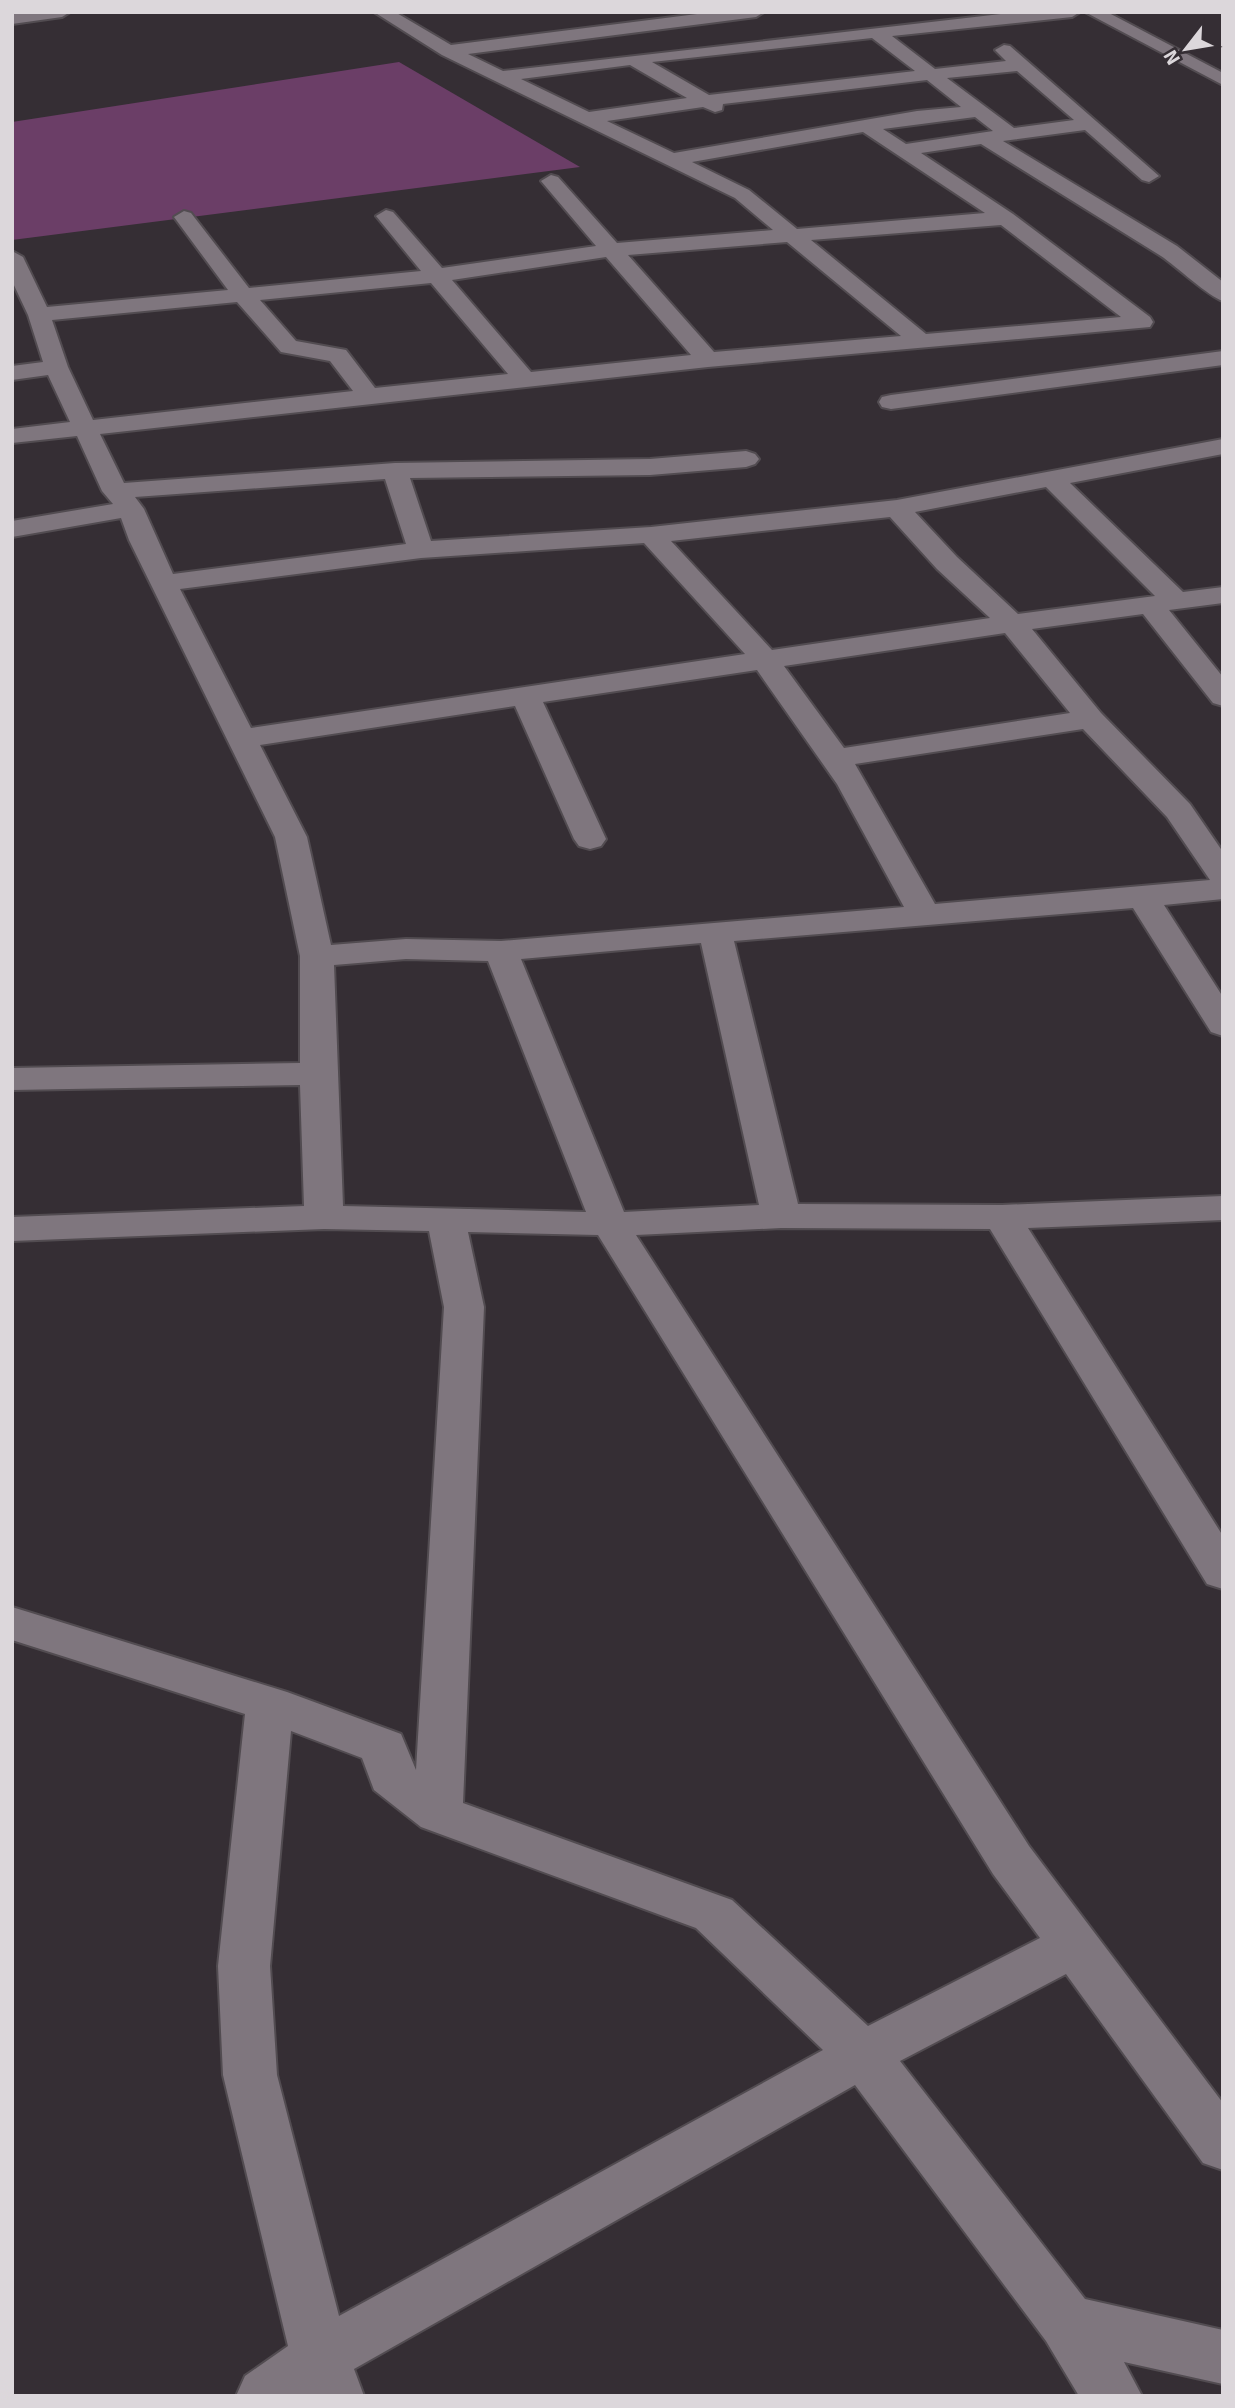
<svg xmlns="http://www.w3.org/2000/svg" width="1235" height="2408" font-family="Signika,sans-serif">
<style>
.green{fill:#6b3e67}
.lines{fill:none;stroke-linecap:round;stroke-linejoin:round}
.minor-casing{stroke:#524c51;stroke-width:4}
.minor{fill:#7f767e;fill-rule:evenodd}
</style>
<rect width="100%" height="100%" fill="#352e34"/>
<polygon class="green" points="399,62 580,167 12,240 12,122"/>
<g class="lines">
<defs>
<g id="minor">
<polygon points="23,12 70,12 62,17 12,24 12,14"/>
<path d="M374 12H395L451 45 713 12H764L756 17 468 54 503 71 1019 12H1080L1072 17 892 36 935 69 1006 61 995 50 1004 45 1010 46 1159 176 1149 182 1142 180 1085 130 1003 141 1177 246 1223 282V301C1209 297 1176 266 1161 256L981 144 921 153 1013 214 1150 317 1153 322 1150 327 708 367 100 434 124 483 395 463 650 459 746 451 755 454 759 459 755 464 746 467 650 475 410 478 431 541 651 527 897 500 1223 439V454L1070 483 1183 592 1223 587V603L1169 610 1223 677V706L1213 703 1143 614 1032 629 1101 713 1190 804 1223 852V899L1164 905 1223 997V1036L1211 1032 1133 908 734 941 798 1204 1002 1205 1223 1196V1220L1028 1228 1223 1536V1589L1207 1584 990 1229 781 1228 636 1235 1029 1846 1223 2103V2170L1203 2163 1066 1974 900 2061 1085 2299 1223 2330V2384L1124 2362 1142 2396H1079L1046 2341 855 2085 354 2369 364 2396H236L245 2376 288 2346 223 2075 218 1966 245 1714 12 1640V1607L287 1692 401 1734 416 1770 444 1307 429 1231 324 1229 12 1241V1217L304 1206 300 1085 12 1090V1068L300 1063V956L275 837 129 540 121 518 12 537V521L113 504 102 491 77 436 12 443V429L70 422 48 375 12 380V366L43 362 28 315 12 281V251L23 257 47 307 228 290 174 217 184 211 191 213 249 288 421 271 376 216 386 210 393 212 442 268 596 246 541 181 551 175 558 177 617 243 773 230 735 198 442 55ZM872 38 915 71 709 95 652 62ZM630 65 687 98 589 112 521 79ZM1017 71 1074 120 1014 128 947 78ZM927 80 961 107 917 111 674 153 607 121 703 107 715 112 722 110 723 104ZM975 117 993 131 906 144 883 129ZM863 132 985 213 797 229 749 190 692 162ZM1001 225 1121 317 926 334 811 240ZM787 242 901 336 714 352 628 255ZM606 257 691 355 531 372 452 280ZM431 283 508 374 375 388 346 350 296 341 260 300ZM237 302 281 352 330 361 353 391 93 420 68 367 52 320ZM385 479 406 544 173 574 144 509 135 497ZM1046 487 1155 596 1018 614 957 557 915 512ZM890 517 937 569 990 618 772 650 671 541ZM644 543 745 654 251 728 180 589 421 558ZM1005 633 1070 713 844 748 784 666ZM757 670 837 784 904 907 501 941 406 939 331 945 307 837 260 745 515 706 574 839 579 846 590 849 601 846 606 839 543 702ZM1083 729 1167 817 1210 880 935 904 855 764ZM701 943 759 1205 624 1212 521 959ZM406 959 488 961 586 1212 343 1206 334 965ZM468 1232 598 1235 993 1874 1040 1938 868 2026 732 1900 463 1803 484 1307ZM291 1731 362 1758 374 1790 421 1827 696 1928 823 2050 339 2316 277 2075 270 1966Z"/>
<polygon points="1085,12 1107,12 1223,73 1223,85"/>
<polygon points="1223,351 1223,365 891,409 882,407 879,402 882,397 891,395"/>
</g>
</defs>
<use href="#minor" class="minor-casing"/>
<use href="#minor" class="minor"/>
</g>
<rect width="1235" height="2408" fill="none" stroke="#dcd7db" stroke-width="28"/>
<g transform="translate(1186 49) rotate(239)" stroke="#352e34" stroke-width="5" paint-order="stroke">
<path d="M0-5L12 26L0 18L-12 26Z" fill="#dcd7db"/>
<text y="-10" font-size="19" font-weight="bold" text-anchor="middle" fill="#dcd7db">N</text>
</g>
</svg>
